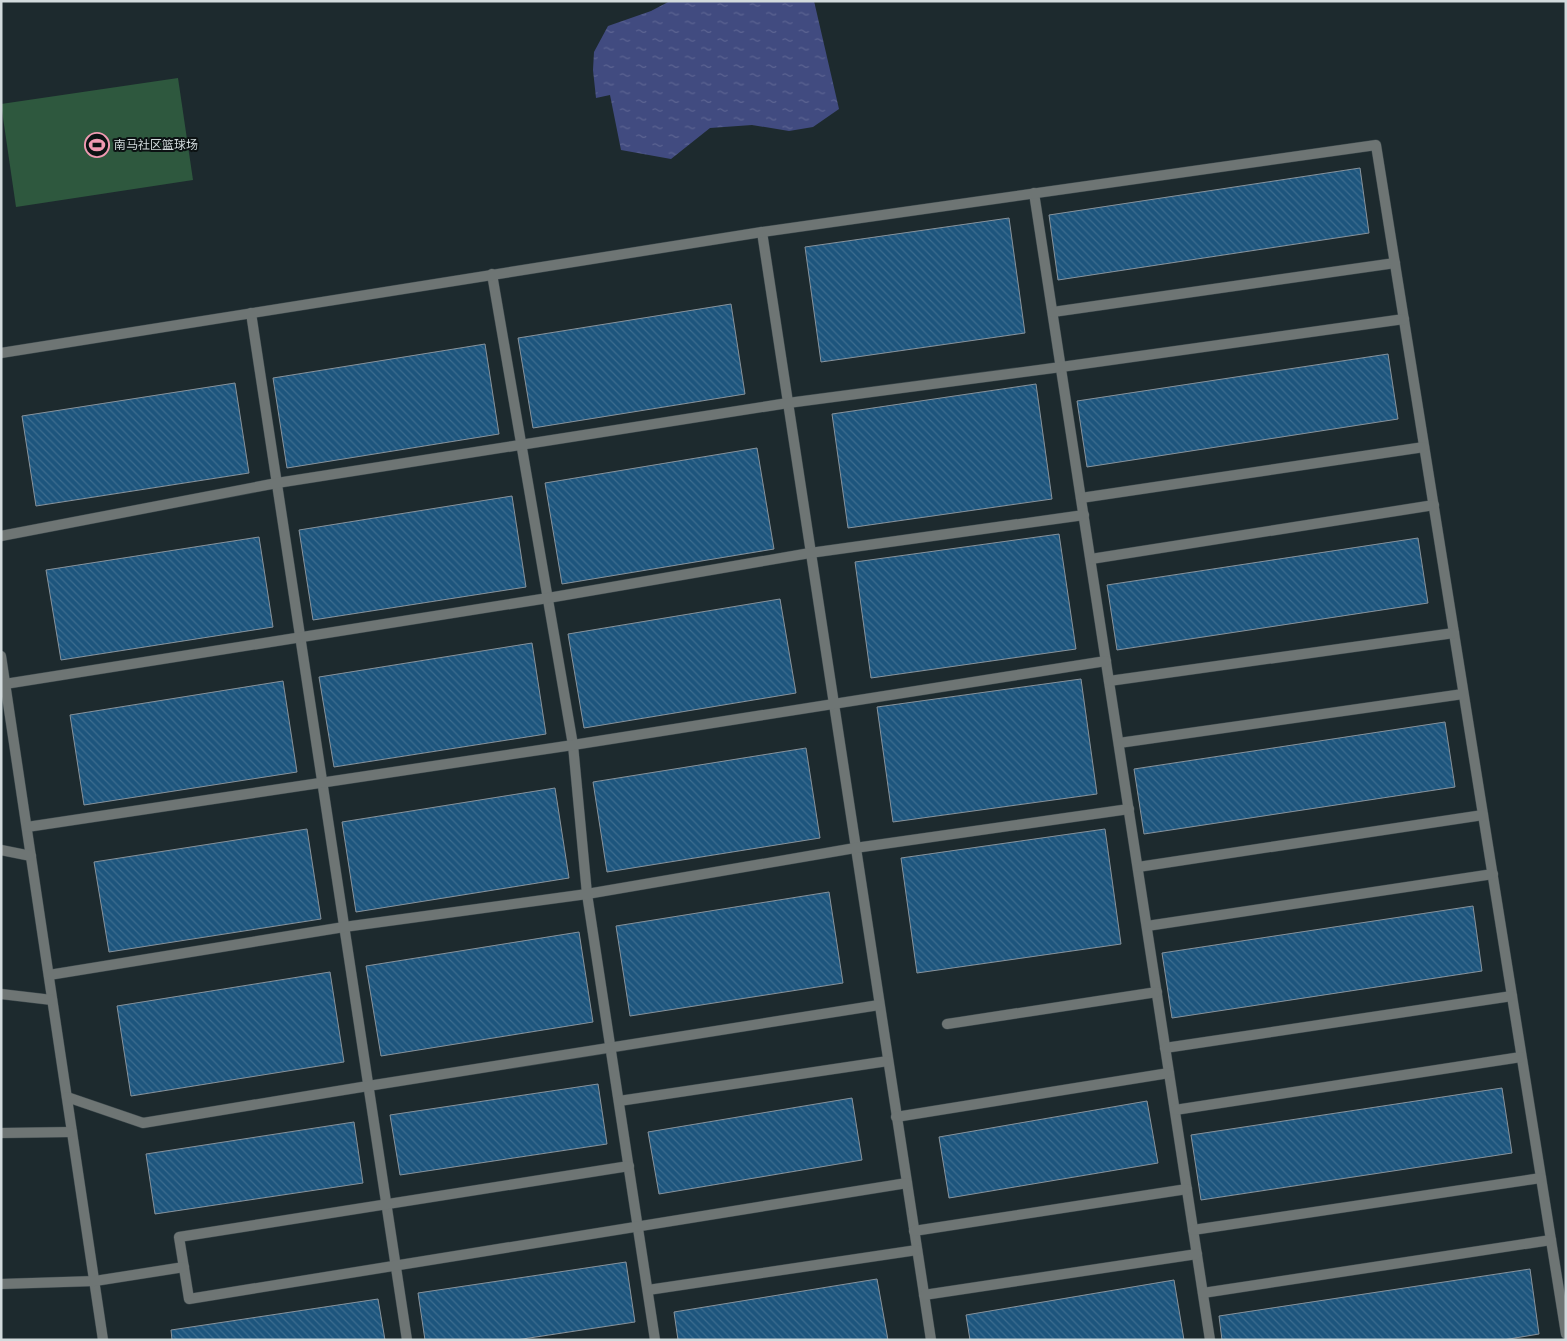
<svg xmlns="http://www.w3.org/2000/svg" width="1567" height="1341" font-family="'PT Sans','Noto Sans SC',sans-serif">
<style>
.green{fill:#2e583e}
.water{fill:url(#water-ripples)}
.building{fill:url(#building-back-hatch);stroke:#88939c}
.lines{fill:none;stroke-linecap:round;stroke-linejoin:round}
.minor-casing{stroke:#3a464a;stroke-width:11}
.minor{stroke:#6e7574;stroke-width:10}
.labels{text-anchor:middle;stroke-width:4;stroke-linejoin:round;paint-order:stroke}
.poi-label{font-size:12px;fill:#d3dbdd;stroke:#0c1213;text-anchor:start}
</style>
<defs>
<pattern id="water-ripples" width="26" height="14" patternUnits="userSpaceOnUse" patternTransform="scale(1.25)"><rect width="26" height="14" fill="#414b80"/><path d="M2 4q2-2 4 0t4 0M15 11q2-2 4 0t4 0" fill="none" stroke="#5c6492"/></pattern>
<pattern id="building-back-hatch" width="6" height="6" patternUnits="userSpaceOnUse" patternTransform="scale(1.25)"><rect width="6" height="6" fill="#1d557d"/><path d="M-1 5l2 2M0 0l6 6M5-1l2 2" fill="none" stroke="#3d6d8f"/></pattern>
</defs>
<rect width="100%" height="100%" fill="#1d2a2e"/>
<polygon class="green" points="178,78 193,180 16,207 1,104"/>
<polygon class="water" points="670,1 814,1 839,109 813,127 789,131 752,125 710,128 671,159 621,150 610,95 596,98 593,70 594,52 608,26 651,11"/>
<g class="building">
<polygon points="1360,168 1369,233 1058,280 1049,215"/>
<polygon points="1009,218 1025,333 821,362 805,247"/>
<polygon points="731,304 745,394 533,428 518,338"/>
<polygon points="485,344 499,434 287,468 273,378"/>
<polygon points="1388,354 1398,419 1087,467 1077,401"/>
<polygon points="235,383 249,473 36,506 22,416"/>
<polygon points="1036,384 1052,499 848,528 832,414"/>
<polygon points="757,448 774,549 562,584 545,483"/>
<polygon points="512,496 526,587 313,620 299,530"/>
<polygon points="1059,534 1076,649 871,678 855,562"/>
<polygon points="259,537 273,627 61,660 46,570"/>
<polygon points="1418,538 1428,603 1117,650 1107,585"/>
<polygon points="780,599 796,693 584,728 568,634"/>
<polygon points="532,643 546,734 334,767 319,677"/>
<polygon points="1081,679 1097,794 893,822 877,707"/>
<polygon points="283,681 297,772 84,805 70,715"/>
<polygon points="1445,722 1455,787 1144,834 1134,769"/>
<polygon points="806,748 820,838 607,872 593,782"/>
<polygon points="555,788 569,878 356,912 342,822"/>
<polygon points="307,829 321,919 109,952 94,862"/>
<polygon points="1105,829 1121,944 917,973 901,858"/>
<polygon points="829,892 843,983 630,1016 616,926"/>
<polygon points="1473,906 1482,971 1172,1018 1162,953"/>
<polygon points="579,932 593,1022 381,1056 366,966"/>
<polygon points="330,972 344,1062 131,1096 117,1006"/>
<polygon points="598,1084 607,1144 400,1175 390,1115"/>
<polygon points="1502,1088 1512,1153 1201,1200 1191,1135"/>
<polygon points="852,1098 862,1160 659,1194 648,1132"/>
<polygon points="1147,1101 1158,1163 949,1198 939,1137"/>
<polygon points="354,1122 363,1183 155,1214 146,1154"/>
<polygon points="626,1262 635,1322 516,1340 425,1340 418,1293"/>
<polygon points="1530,1269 1539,1334 1503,1340 1222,1340 1219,1316"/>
<polygon points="877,1279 888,1340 678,1340 674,1312"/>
<polygon points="1174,1280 1184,1340 970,1340 966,1315"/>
<polygon points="378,1299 385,1340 172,1340 171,1330"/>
</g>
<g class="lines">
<defs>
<g id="minor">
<polyline points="1034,193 1210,1340"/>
<polyline points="762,232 931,1340"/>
<polyline points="492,274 573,745 587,894 655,1340"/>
<polyline points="1053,312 1395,263"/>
<polyline points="251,313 407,1340"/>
<polyline points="1,353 762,232 1376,145 1566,1334"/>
<polyline points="1081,498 1424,447"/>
<polyline points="1,536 277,483 788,403 1061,367 1404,319"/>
<polyline points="1091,559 1434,505"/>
<polyline points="1,656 103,1340"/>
<polyline points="1109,681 1454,633"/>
<polyline points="1,683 5,684 548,598 810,553 1084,515"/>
<polyline points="1119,743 1463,694"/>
<polyline points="27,827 573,745 1106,661"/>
<polyline points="1,850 31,856"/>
<polyline points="1138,867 1483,815"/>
<polyline points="1147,926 1493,874"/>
<polyline points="49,975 344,927 587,894 855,848 1129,809"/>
<polyline points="1,994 52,1000"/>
<polyline points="947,1024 1157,992"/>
<polyline points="1165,1048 1512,996"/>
<polyline points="67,1097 143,1123 368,1086 879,1005"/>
<polyline points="619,1101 888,1061"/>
<polyline points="1175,1110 1521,1057"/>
<polyline points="896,1117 1169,1073"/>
<polyline points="1,1133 72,1132"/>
<path d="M629 1166 179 1237 189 1299C428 1261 667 1221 907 1183"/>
<polyline points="1193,1230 1541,1178"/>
<polyline points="914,1231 1187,1189"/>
<polyline points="1,1284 95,1281 184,1267"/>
<polyline points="648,1290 917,1250"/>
<polyline points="1203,1293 1551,1240"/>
<polyline points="924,1295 1197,1254"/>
</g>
</defs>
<use href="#minor" class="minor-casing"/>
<use href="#minor" class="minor"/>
</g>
<defs>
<symbol id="stadium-ring" viewBox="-11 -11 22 22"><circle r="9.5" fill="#0c1213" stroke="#f19ab2" stroke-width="1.5"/><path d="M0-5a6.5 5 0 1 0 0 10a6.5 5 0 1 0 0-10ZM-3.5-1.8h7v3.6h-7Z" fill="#f19ab2"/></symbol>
</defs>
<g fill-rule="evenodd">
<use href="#stadium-ring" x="83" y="131" width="28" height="28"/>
</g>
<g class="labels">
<g class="poi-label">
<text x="114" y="149">南马社区篮球场</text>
</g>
</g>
<rect width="1567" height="1341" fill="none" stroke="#d3dbdd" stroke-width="5"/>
</svg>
